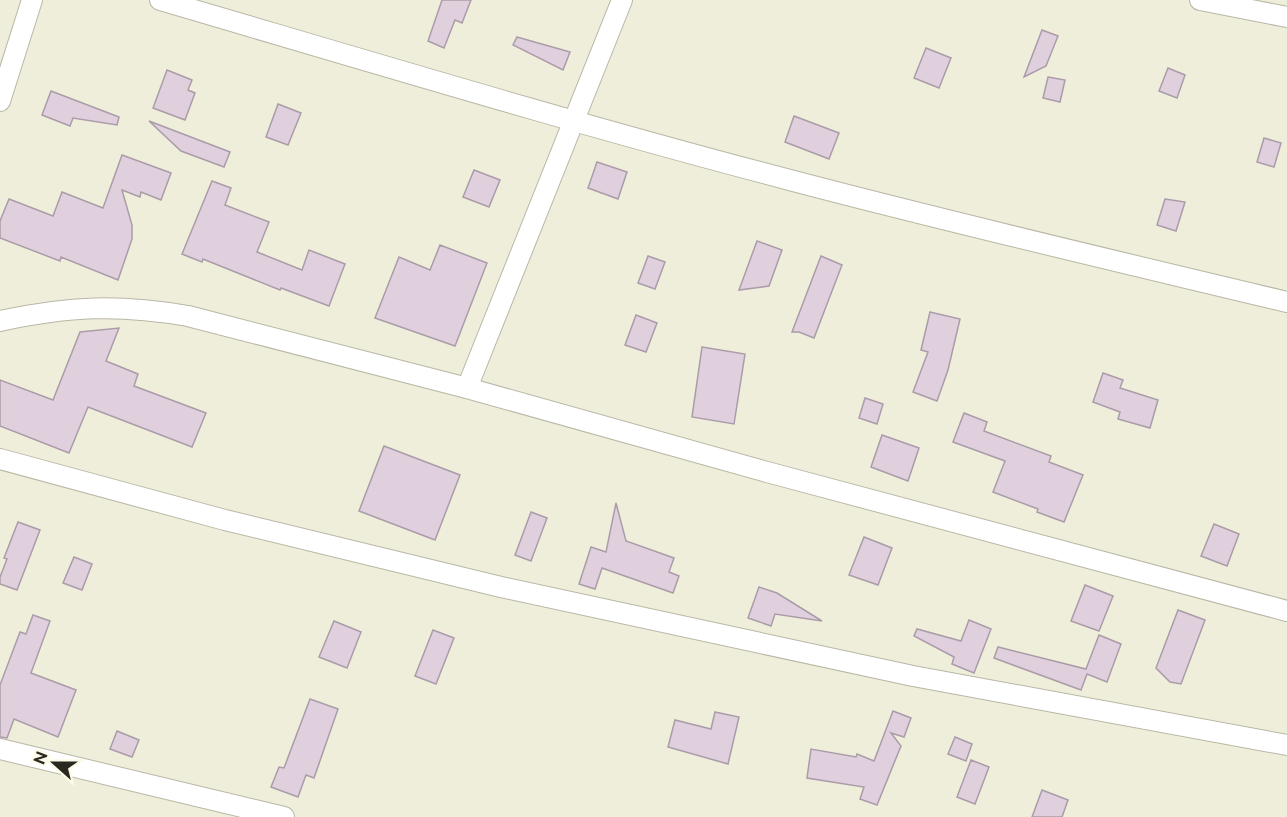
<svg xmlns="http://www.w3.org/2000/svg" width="1287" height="817" font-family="Raleway,sans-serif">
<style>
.building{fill:#e0d0de;stroke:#aa9ca8;stroke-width:1.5}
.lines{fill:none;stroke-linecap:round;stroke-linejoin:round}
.minor-casing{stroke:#b9b7a5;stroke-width:22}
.minor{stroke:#fff;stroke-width:20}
</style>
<rect width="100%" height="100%" fill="#efeedb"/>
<g class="building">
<polygon points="442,0 471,0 462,23 455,20 444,48 428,41"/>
<polygon points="1042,30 1058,36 1046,66 1024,77"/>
<polygon points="517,37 570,52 563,70 513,45"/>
<polygon points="926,48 951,58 939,88 914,78"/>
<polygon points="1168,68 1185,75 1177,98 1159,91"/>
<polygon points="167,70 192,80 188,90 195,93 185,120 153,108"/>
<polygon points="1048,77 1065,80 1060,102 1043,98"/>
<polygon points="51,91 119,117 117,125 73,118 70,126 42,115"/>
<polygon points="278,104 301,113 288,145 266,137"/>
<polygon points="794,116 839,133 829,159 785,142"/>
<polygon points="149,121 230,152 224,167 181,151"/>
<polygon points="1264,138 1281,143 1274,167 1257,162"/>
<polygon points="122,155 171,173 161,200 141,192 140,197 122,190 132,225 132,239 118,280 61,257 60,261 0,238 0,221 9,199 53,216 62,192 103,208"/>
<polygon points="597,162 627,172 618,199 588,188"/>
<polygon points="474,170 500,180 489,207 463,197"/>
<polygon points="212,181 231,188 225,205 269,222 257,252 302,270 309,250 345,264 329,306 281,288 280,290 203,259 202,262 182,254"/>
<polygon points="1165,199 1185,202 1176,231 1157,225"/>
<polygon points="757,241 782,250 769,286 739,290"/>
<polygon points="440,245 487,263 455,346 375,318 399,257 430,270"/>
<polygon points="648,256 665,262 655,289 638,283"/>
<polygon points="821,256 842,265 814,338 799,332 792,332"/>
<polygon points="930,312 960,319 948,370 937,401 913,392 928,352 921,350"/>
<polygon points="636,315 657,323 646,352 625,345"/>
<polygon points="119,328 106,361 138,374 134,386 206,413 192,447 88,407 69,453 0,426 0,380 53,400 80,332"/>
<polygon points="702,347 745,354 734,424 692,417"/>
<polygon points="1103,373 1123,380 1120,388 1158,400 1150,428 1118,419 1120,412 1093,402"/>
<polygon points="865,398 883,404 877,424 859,418"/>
<polygon points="964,413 987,422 984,431 1051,456 1049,462 1083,475 1064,522 1037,512 1038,509 993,492 1005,461 953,442"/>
<polygon points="882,435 919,448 908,481 871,467"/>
<polygon points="384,446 460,475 435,540 359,511"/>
<polygon points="616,503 626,541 674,558 669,572 679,576 673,593 602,568 595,589 579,584 591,547 606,552"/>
<polygon points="531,512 547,518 531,561 515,555"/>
<polygon points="18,522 40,530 17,590 0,584 0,577 7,559 4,558"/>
<polygon points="1214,524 1239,534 1227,566 1201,556"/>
<polygon points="864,537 892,548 878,585 849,575"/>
<polygon points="74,557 92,564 82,590 63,583"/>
<polygon points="1085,585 1113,596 1099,631 1071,621"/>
<polygon points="759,587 777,593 822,621 775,614 771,626 748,618"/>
<polygon points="1178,610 1205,620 1181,684 1170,682 1156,668"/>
<polygon points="33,615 50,621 31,673 76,690 58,737 14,719 7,738 0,737 0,685 20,632 26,634"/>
<polygon points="969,620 991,629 974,673 952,664 954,657 914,636 917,629 961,641"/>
<polygon points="334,621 361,632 347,668 319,657"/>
<polygon points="433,630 454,638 436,684 415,676"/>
<polygon points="1099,635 1121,644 1107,682 1087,674 1081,690 994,658 998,647 1086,669"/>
<polygon points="310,699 338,709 314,778 306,775 298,797 271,787 279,767 284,768"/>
<polygon points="893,711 911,718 904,737 891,733 901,746 877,805 860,799 864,787 807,778 811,749 856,757 857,754 874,761"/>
<polygon points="715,712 739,717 728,764 668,747 675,720 711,729"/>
<polygon points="117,731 139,740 132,757 110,749"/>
<polygon points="955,737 972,744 966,761 948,754"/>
<polygon points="971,760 989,767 975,804 957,797"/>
<polygon points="1042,790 1068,800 1062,817 1032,817"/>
</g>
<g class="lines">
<defs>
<g id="minor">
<path d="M160 0C368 61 576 124 786 179 952 223 1120 262 1287 302"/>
<polyline points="1200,0 1287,17"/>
<polyline points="0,101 32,0"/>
<path d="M0 321C69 306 119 304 188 316L467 388 767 472 1287 611"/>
<polyline points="467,388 622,0"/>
<polyline points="0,459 225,520 501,587 913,676 1287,745"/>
<polyline points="0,749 284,817"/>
</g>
</defs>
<use href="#minor" class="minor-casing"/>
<use href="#minor" class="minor"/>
</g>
<g transform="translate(54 763) rotate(291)" stroke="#fdfbe8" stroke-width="4.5" paint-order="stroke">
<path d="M0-4.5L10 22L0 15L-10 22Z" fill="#292821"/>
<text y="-9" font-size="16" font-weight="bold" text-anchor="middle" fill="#292821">N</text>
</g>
</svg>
